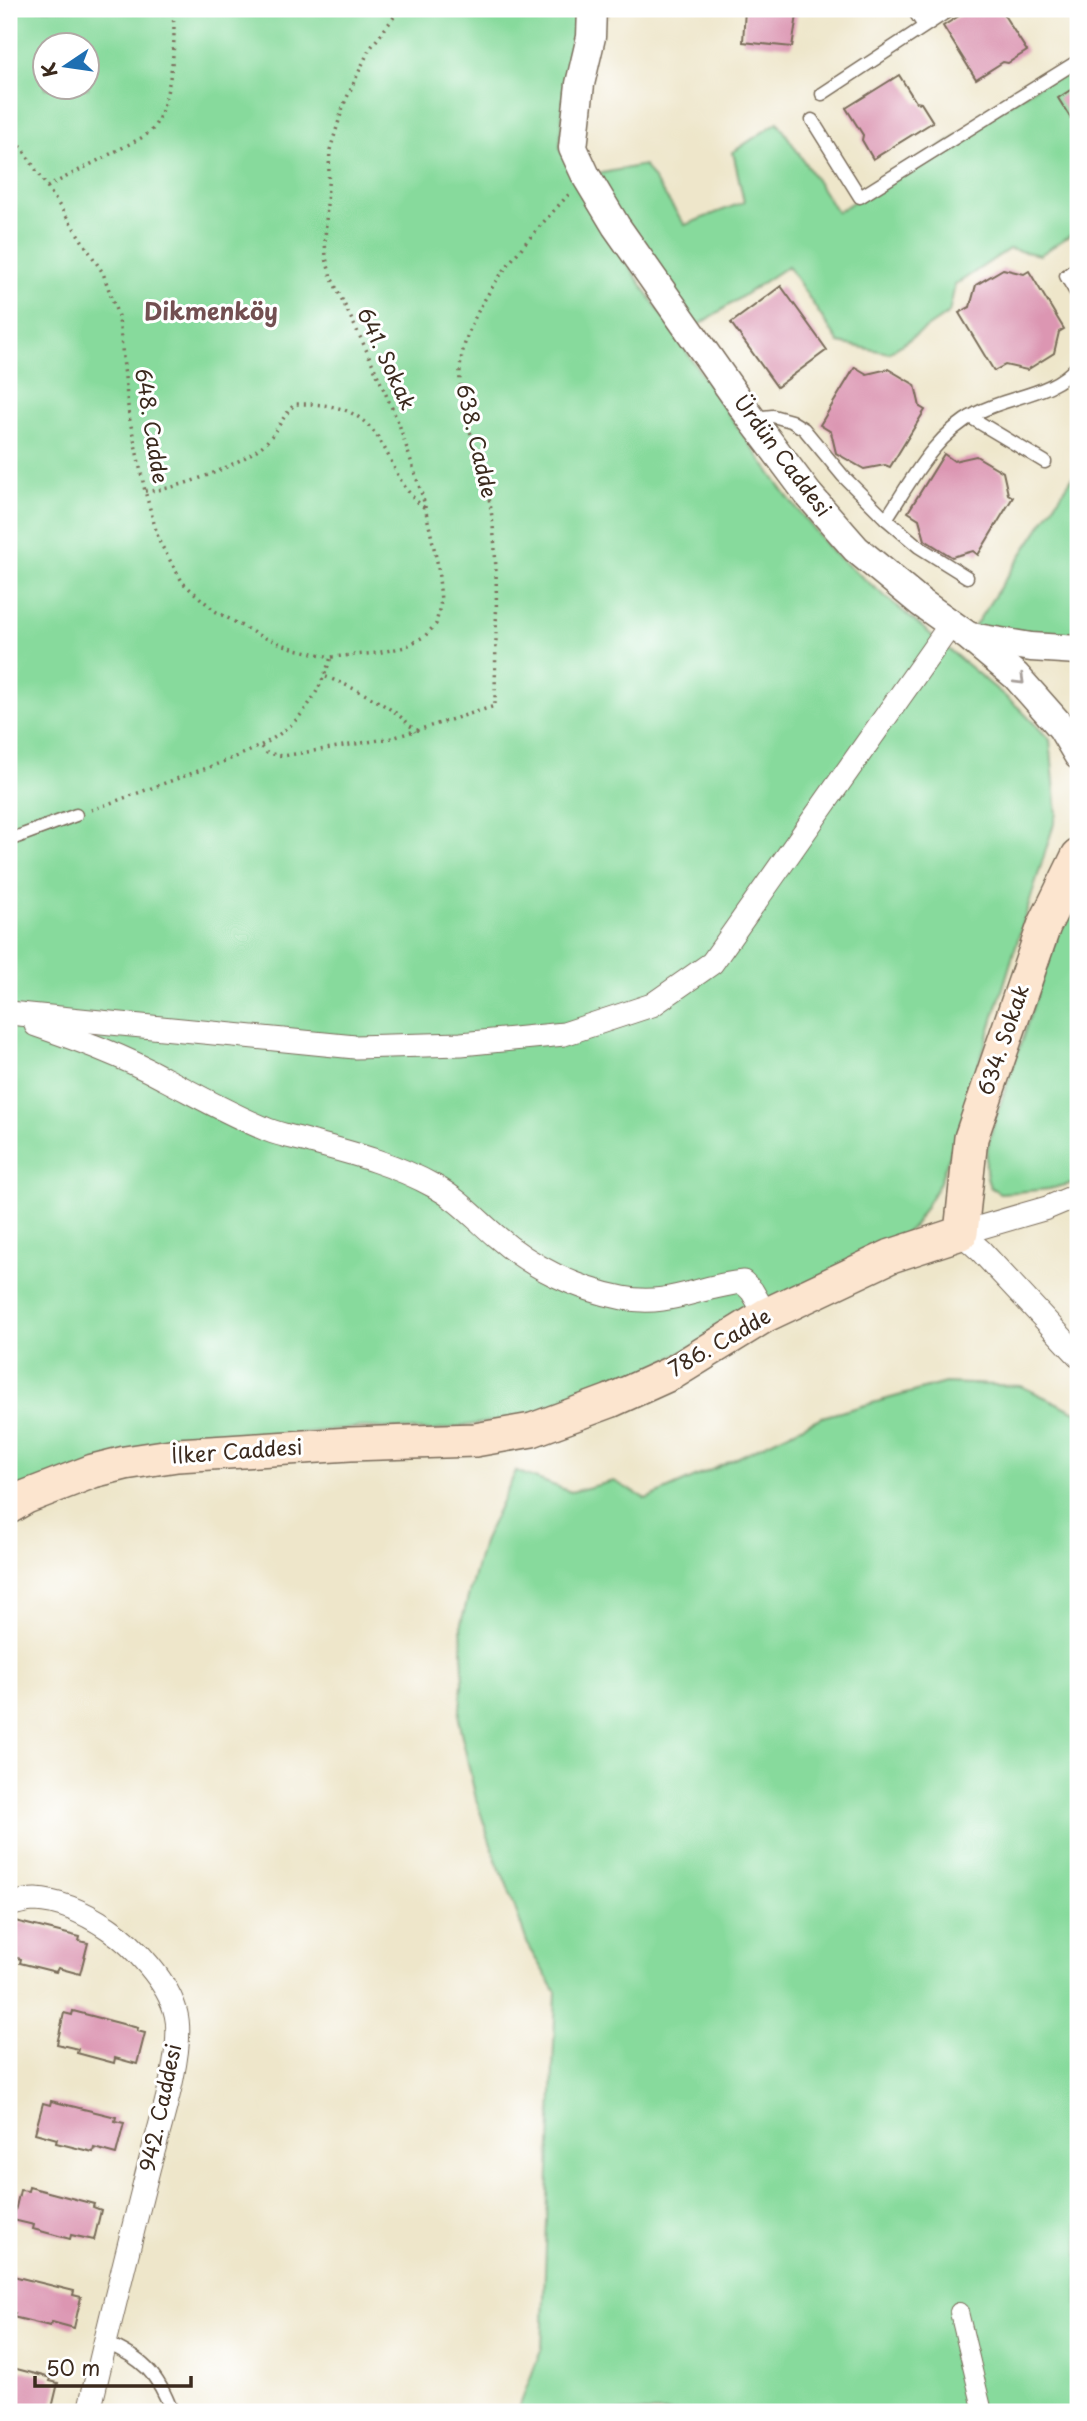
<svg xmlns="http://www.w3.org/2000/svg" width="1087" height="2421" font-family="'Playpen Sans',sans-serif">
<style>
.green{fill:#87da9c;stroke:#61825d;stroke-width:2;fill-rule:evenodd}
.building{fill:#dc96b2}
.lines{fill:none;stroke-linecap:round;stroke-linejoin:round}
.service-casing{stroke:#7a6c5a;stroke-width:15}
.pedestrian-casing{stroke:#7a6c5a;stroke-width:20}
.minor-casing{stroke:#7a6c5a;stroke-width:25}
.tertiary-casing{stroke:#7a6c5a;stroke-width:31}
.secondary-casing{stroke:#7a6c5a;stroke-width:36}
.path{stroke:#7a6c5a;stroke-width:3.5;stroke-dasharray:2 5;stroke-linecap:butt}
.service{stroke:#fff;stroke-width:12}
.pedestrian{stroke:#fff;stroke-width:18}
.minor{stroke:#fff;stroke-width:23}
.tertiary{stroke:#fff;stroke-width:28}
.secondary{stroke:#fce5cf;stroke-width:33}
.oneway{stroke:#a79f9a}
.labels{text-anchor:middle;stroke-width:6;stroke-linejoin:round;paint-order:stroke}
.street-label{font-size:21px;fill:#3b2a1e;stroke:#fff}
.quarter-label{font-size:24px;font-weight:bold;fill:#735052;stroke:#fff}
</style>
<rect width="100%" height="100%" fill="#fff"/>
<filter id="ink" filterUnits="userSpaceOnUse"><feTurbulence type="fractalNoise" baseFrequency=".0143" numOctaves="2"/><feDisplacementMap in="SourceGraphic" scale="14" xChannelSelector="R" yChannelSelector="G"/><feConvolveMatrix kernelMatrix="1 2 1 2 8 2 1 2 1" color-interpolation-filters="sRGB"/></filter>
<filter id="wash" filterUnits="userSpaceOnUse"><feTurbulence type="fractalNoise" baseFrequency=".00686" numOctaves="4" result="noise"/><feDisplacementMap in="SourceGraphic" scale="28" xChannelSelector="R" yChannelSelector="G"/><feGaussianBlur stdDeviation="1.57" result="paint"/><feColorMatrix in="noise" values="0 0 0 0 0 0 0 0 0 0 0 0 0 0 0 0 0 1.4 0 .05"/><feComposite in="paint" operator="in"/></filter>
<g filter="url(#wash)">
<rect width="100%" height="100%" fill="#eee6ca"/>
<g class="green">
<path d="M9 9H577L576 38 565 84 560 148 600 223 731 418 786 495 832 552 1019 708 1050 740 1057 814 958 1132 939 1184 914 1226 880 1252 659 1364 550 1412 433 1431 364 1427 256 1437 9 1505ZM46 46H88V88H46Z"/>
<polygon points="1078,61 1078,230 1040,255 1009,249 955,285 949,313 889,353 839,343 788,266 690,331 586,176 644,165 685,225 744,202 733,152 778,122 837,212"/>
<polygon points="1078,469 1078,650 968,636"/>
<path d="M1078 889V1182L1049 1189 1016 1192 1000 1193 990 1187C982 1168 987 1148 992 1129L1058 932Z"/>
<polygon points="945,1383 1021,1386 1078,1413 1078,2412 517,2412 542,2348 556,1992 529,1948 507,1885 496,1860 476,1799 459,1723 463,1671 461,1623 483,1542 516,1471 571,1492 614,1481 646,1499 718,1467 822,1417"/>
</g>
<g id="blocks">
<g class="building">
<polygon points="745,9 798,9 792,47 743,42"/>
<polygon points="970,9 1000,9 1027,51 1008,63 1003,62 976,79 943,26"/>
<polygon points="899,75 916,102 921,103 933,122 873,159 862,140 863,135 846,108"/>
<polygon points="1078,85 1078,130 1058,98"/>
<polygon points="1003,269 1024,274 1029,271 1064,329 1059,332 1054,353 1027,370 1005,365 994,371 959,313 970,307 976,285"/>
<polygon points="781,286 827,350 777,387 731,323"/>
<polygon points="855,367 867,374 888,369 915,385 920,407 925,410 890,467 885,465 864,469 836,453 831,432 820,425"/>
<polygon points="944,454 954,461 976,456 1003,472 1008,494 1013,497 978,555 973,551 952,557 925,540 919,519 908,512"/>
<polygon points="15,1921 80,1937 79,1941 88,1943 80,1974 58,1968 56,1972 20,1963 21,1959 9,1956 9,1924 14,1925"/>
<polygon points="73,2011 138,2028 137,2031 145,2033 137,2064 115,2058 114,2063 77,2053 78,2049 57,2044 64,2013 72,2015"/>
<polygon points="51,2101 116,2117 115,2121 124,2123 116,2154 94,2148 93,2152 56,2143 57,2139 35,2133 43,2103 50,2105"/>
<polygon points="29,2187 94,2204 93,2207 101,2210 94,2240 71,2235 70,2239 33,2229 34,2225 13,2220 20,2190 28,2191"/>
<polygon points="9,2275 74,2291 73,2295 81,2297 74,2328 52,2322 50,2326 13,2317 15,2313 9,2311"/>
<polygon points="9,2367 51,2378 50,2381 58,2383 51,2412 28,2408 25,2412 9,2408"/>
</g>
</g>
</g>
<g filter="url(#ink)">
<use href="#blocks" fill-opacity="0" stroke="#7a6c5a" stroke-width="2"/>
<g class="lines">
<defs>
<g id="service">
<polyline points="913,9 924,26"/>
<polyline points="822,94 951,9"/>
<polyline points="812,120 860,197 1078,61"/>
<polyline points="1078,267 1066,276 1078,296"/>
<polyline points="970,417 1045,462"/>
<polyline points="752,418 773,416 791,421 804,429 843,476 886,519 919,547 967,577"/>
<path d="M886 519C912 480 933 436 977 413 1010 395 1052 396 1078 365"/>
<polyline points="9,840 76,815"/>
<path d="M104 2342C142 2358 158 2373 172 2412"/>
</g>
<polyline id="pedestrian" points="959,2312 983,2412"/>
<g id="minor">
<polyline points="9,1013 355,1047 461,1044 564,1034 652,1005 712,963 951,624"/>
<path d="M36 1025C79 1040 123 1056 163 1078 198 1096 231 1115 268 1130 283 1136 299 1138 314 1143 356 1154 396 1165 434 1186 458 1199 475 1218 496 1236 531 1267 577 1289 623 1298 669 1307 699 1286 743 1282L752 1291 766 1315"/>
<polyline points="961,1233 981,1251 1078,1355"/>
<polyline points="961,1233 1047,1208 1078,1195"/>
<path d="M9 1905C17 1903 26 1900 35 1900 61 1901 87 1914 108 1928 134 1945 169 1983 176 2014 185 2050 158 2132 148 2170 128 2250 107 2331 89 2412"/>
</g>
<g id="tertiary">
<polyline points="592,9 591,37 580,84 573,148 586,176 616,226 748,414 808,494 856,549 920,602 968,636 1016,676 1062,728 1078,755"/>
<polyline points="971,637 1031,647 1078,650"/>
</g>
<polyline id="secondary" points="9,1507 26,1497 93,1471 125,1463 177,1455 227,1452 350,1444 475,1440 532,1430 610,1401 674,1372 766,1315 891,1256 961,1233 971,1138 1044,926 1078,856"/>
</defs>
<use href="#service" class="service-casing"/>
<use href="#pedestrian" class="pedestrian-casing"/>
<use href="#minor" class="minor-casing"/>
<use href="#tertiary" class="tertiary-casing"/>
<use href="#secondary" class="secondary-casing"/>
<g class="path">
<polyline points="9,128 103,273 119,319 129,416 145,491 159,541 183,583 215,611 258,635 295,649 331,657 377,653 405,647 425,636 436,624 441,601 438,566 423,498 399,424 365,347 331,277 326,258 325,240 330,150 344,104 369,50 400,9"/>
<path d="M47 187 141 138C146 135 151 132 154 127 170 103 178 38 172 9"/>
<path d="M145 491C176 491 237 466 262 446 276 435 282 416 295 404 342 403 367 412 388 455 400 478 404 492 425 508"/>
<path d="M326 677C349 685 403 711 415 732"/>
<path d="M261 747 267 753 283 756 392 738 495 706C495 641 500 574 491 510 485 466 463 425 460 381 456 314 528 239 570 193"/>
<path d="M91 810C125 798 159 785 193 773 263 747 306 735 331 657"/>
</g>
<use href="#service" class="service"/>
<use href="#pedestrian" class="pedestrian"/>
<use href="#minor" class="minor"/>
<use href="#tertiary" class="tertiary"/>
<use href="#secondary" class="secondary"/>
</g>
<defs><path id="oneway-chevron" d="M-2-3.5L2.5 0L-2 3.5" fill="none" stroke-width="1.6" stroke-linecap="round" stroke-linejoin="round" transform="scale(1.75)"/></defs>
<use class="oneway" href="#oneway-chevron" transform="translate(1020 680) rotate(44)"/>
</g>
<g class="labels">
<g class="street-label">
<text transform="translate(386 359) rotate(65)" y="7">641. Sokak</text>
<text transform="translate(151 426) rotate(81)" y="7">648. Cadde</text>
<text transform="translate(476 441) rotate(77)" y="7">638. Cadde</text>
<text transform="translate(782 456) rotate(53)" y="7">Ürdün Caddesi</text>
<text transform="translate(1004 1040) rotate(-71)" y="7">634. Sokak</text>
<text transform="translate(720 1343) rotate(-30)" y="7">786. Cadde</text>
<text transform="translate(237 1452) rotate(-4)" y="7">İlker Caddesi</text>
<text transform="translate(161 2108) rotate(-78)" y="7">942. Caddesi</text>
</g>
<g class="quarter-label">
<text x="211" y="320">Dikmenköy</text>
</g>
</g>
<rect width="1087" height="2421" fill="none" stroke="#fff" stroke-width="35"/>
<g transform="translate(66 66) rotate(257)"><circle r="33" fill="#ffffff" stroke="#b1aaa5" stroke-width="2"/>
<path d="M0-5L12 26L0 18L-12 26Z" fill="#1f6fb2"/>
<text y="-10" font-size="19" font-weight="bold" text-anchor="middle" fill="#3b2a1e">K</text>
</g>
<path d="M35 2376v10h156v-10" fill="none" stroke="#3b2a1e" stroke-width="3.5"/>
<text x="46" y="2376" font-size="21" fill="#3b2a1e" stroke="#ffffff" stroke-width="5" paint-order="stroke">50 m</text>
</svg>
